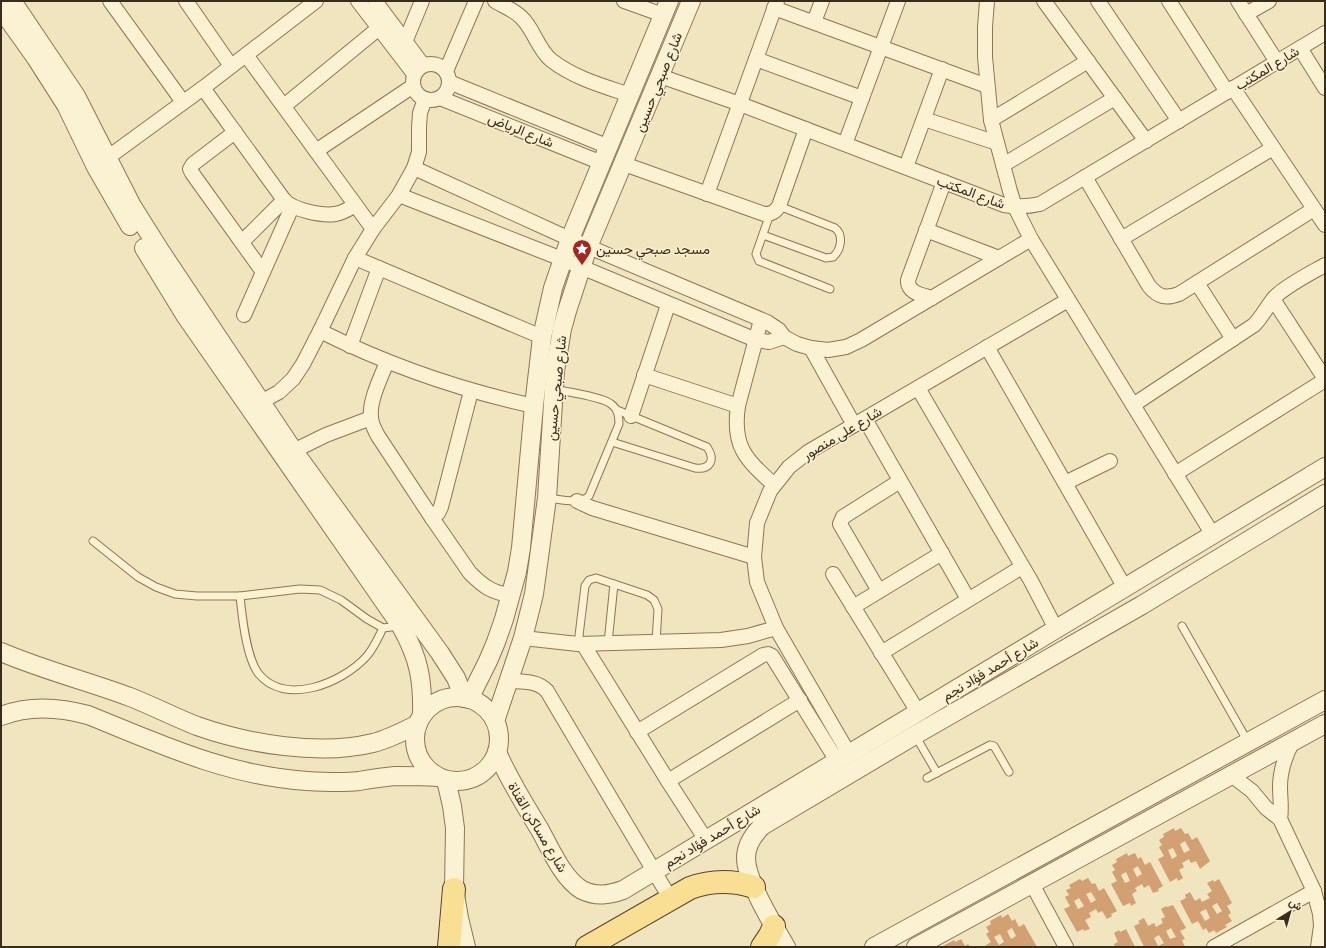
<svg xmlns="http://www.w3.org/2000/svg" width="1326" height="948" font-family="Literata,Vazirmatn,serif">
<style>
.building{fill:#d2a072;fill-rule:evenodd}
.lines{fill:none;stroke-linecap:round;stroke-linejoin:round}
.service-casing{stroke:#8b7656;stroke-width:9}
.minor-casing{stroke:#8b7656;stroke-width:16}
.tertiary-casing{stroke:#8b7656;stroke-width:20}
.primary-casing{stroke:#58432b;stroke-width:24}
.service{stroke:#fbf2d3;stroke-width:7}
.minor{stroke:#fbf2d3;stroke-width:14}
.tertiary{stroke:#fbf2d3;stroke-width:18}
.primary{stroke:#f8df93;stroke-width:22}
.labels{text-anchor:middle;stroke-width:3;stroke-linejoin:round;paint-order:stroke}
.street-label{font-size:14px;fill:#392c1c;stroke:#f8efcf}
.poi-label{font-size:14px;fill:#392c1c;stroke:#f8efcf;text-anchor:start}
</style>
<rect width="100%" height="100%" fill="#f1e5bf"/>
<g class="building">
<path d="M1174 828 1175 831 1181 828 1185 834 1188 833 1192 840 1197 837 1210 861 1200 869 1196 861 1191 863 1189 859 1182 863 1184 867 1179 870 1183 878 1178 881 1177 878 1170 882 1158 859 1164 856 1159 847 1162 845 1159 840 1164 837 1163 834ZM1185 841 1190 850 1184 853 1180 844ZM1173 848 1177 856 1172 859 1168 850Z"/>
<path d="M1127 853 1128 856 1135 853 1138 859 1141 857 1145 865 1150 862 1163 886 1158 889 1159 891 1153 893 1149 885 1144 888 1142 884 1135 888 1137 891 1132 894 1136 903 1131 906 1130 903 1123 906 1111 884 1117 881 1112 872 1115 870 1112 865 1117 862 1116 859ZM1138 866 1142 874 1137 877 1133 869ZM1126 872 1130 881 1125 883 1121 875Z"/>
<path d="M1088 878 1092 884 1095 883 1099 891 1104 888 1117 911 1111 914 1112 916 1107 919 1102 911 1098 913 1096 909 1089 913 1091 917 1085 920 1090 929 1084 931 1083 929 1077 932 1064 909 1070 906 1065 897 1069 895 1066 890 1071 888 1069 885 1080 879 1082 881ZM1091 892 1096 900 1091 903 1086 894ZM1079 898 1084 906 1078 909 1074 901Z"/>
<path d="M1219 879 1232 903 1227 906 1231 913 1228 915 1232 921 1225 925 1227 927 1216 933 1214 930 1209 933 1206 928 1203 930 1198 921 1192 924 1180 901 1186 898 1185 895 1190 892 1195 901 1200 898 1202 902 1210 898 1207 894 1212 891 1207 883 1213 880 1214 882ZM1217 903 1222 911 1217 914 1212 906ZM1206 909 1210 918 1205 921 1200 912Z"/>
<path d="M1173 905 1186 928 1180 931 1185 939 1182 940 1185 947H1144L1134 926 1140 923 1138 921 1144 918 1148 926 1154 923 1156 927 1163 923 1161 919 1165 917 1161 909 1166 906 1167 907ZM1171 928 1176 937 1170 939 1166 931ZM1159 935 1164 943 1158 946 1154 938Z"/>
<path d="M1008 914 1012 921 1015 919 1019 927 1024 924 1037 947H1017L1016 946 1013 947H985V946L991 942 986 934 989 932 986 927 991 924 990 921 1001 915 1002 918ZM1012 928 1016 936 1011 939 1007 931ZM1000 934 1004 942 999 945 994 937Z"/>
<polygon points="1126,929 1135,947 1115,947 1114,944 1118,942 1114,933 1119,930 1120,932"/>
<polygon points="961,939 965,946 968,944 970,947 944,947 943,946 954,940 955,942"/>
</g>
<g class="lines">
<defs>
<g id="service">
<polyline points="770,214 756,254 759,261 830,289"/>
<path d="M763 235 826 258 833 257C841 250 844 235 835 228L779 206"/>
<path d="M612 442 695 468C710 470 716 460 707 447L617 410"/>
<path d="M547 498C560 499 579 505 589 496L619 424C619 416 618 409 611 404 603 397 567 392 554 389"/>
<polyline points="93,541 138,577 156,587 175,594 197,596 240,596 300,589 320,590 341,600 367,619 383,628 399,626"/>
<path d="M240 596C242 616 246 656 258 673 285 707 342 683 366 657 374 648 378 638 383 628"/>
<polyline points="1182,626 1248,742"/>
<polyline points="608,643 614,584"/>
<polyline points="578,644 585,586 589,580 596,578 647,595 654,600 658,609 656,642"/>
<polyline points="915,735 937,773"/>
<polyline points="927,778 990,745 994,746 1009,772"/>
</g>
<g id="minor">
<polyline points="110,1 183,102"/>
<polyline points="186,1 231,66"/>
<polyline points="358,1 414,74"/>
<polyline points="375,1 423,65"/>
<path d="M495 1C503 6 514 10 521 17 534 29 537 48 551 60 574 78 603 86 630 95"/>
<polyline points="624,1 663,15"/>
<polyline points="987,1 985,27 985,57 991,120 1010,191 1015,207 1031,239 1213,535"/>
<polyline points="1044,1 1146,141"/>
<polyline points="1098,1 1179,121"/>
<polyline points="1169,1 1227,92"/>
<polyline points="1238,1 1277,62"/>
<polyline points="774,8 987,86"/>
<polyline points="1246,14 1269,1"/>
<polyline points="814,22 822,1"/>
<polyline points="405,42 422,1"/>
<polyline points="1300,48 1325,88"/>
<polyline points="246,55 373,229"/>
<polyline points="756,59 862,98"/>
<circle cx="431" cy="82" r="18"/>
<polyline points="446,71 476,1"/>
<path d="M660 76 740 104 1004 205C1016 207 1027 207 1040 204L1325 33"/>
<polyline points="449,82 609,147"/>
<path d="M203 88 284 200C293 210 322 216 335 214 342 213 349 209 355 205"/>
<polyline points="1233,88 1325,225"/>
<polyline points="440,98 602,163"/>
<polyline points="284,106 379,28"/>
<polyline points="924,119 997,143"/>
<polyline points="991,120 1088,61"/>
<polyline points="235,132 193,164 190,169 192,173 263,272"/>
<polyline points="845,144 898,1"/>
<polyline points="316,151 413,86"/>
<polyline points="99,164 203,88 316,1"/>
<path d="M624 164 764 214C772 214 775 212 779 206L806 129"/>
<polyline points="1003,165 1115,98"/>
<polyline points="906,167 942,69"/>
<polyline points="414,168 570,239 767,322 779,330 784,337 797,344 811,348 828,350 846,347 861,340 1031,239"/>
<path d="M1085 177 1149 286C1158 297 1166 299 1179 294L1314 209"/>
<polyline points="707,194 777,1"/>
<polyline points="399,195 562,259 756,340 769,342 784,337"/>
<polyline points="926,230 999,258"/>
<polyline points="1121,239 1273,148"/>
<polyline points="242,242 284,200"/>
<polyline points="355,258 542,337"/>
<polyline points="1197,283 1233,339"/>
<path d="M932 298C922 295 907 293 908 280L944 182"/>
<polyline points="1273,299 1325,379"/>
<polyline points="244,315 292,207"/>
<path d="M761 320 738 406C732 447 746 459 774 485"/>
<path d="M320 331C388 365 460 390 534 406"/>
<polyline points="350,346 379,268"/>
<polyline points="987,347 1125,588"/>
<polyline points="811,348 854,425"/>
<path d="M387 362C381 377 369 401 371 417 371 424 375 430 378 436L432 518 470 573C483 586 492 593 511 595"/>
<polyline points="644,375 738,406"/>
<polyline points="918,388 1031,581 1056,629"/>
<polyline points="251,404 261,402 279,392 293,379 303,364 320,331 355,258 373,229 399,195 414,168 419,152 419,127 420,113 425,99"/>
<path d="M1133 405 1254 325C1263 316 1268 304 1277 295 1291 283 1309 274 1325 265"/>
<polyline points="631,416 668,305"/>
<polyline points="865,419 968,599"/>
<polyline points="285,455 326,435 371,418"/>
<polyline points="1175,474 1325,380"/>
<polyline points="1065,483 1110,461"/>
<polyline points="577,501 592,508 754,557"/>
<polyline points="432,518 438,513 441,507 471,391"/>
<polyline points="833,574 918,712"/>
<polyline points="879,591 840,524 843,517 900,481"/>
<polyline points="853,607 942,553"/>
<polyline points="523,638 578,644 721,640 748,636 776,628"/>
<polyline points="583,644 668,781 706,840"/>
<polyline points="881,653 1022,567"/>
<path d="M508 681C522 682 537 680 547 691L670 898"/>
<polyline points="637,732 763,655 768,654 772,656 837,761"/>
<polyline points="849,754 776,628 757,582 754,557 757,523 770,491 789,467 808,452 1068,300"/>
<polyline points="1231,775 1252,791 1266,808 1280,819 1314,891 1320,914 1321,926 1318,947"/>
<polyline points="668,781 800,700"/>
<path d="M1280 819C1282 808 1280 798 1280 787 1280 770 1285 756 1293 741"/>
<polyline points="1032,884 1066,947"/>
<polyline points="1214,947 1314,891"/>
</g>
<g id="tertiary">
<polyline points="12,1 76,96 132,206 161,252 293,450 440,653 456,678 464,698"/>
<polyline points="1,9 36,58 66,105 96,167 130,226"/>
<path d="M144 248 185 315 401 626C419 658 423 680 422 716"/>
<path d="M1 652C43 670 87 681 130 697 153 706 174 717 197 726 248 744 320 756 373 743 389 739 404 731 418 724"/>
<circle cx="457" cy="739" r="42"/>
<polyline points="469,699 488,661 496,642 504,619 517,572 521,548 534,406 542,337 553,288 570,239 669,1"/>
<path d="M1 716C29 705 59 707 88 715 160 744 228 776 307 781 324 782 342 783 359 781 371 779 383 777 395 776 409 776 424 776 438 777"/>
<polyline points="495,721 523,638 534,594 547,498 555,371 562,329 567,311 588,247 691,1"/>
<path d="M497 752C509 780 525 805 540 830 550 848 563 879 582 890 596 897 609 895 623 890L1325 467"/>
<polyline points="446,780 452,806 455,828 454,889 459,918 466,947"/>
<path d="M786 947C774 926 746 881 746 858 746 845 753 835 762 826L915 735 1142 605 1325 494"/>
<polyline points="874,947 1325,700"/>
<polyline points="916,947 1325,724"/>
</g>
<g id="primary">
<polyline points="449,947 454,889"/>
<path d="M587 947 690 888C712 880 732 880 754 887"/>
<polyline points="762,947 770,935 774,926"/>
</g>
</defs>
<use href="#service" class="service-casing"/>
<use href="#minor" class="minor-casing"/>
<use href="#tertiary" class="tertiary-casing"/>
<use href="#primary" class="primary-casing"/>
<use href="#service" class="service"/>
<use href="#minor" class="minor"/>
<use href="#tertiary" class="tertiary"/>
<use href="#primary" class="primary"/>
</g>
<defs>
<symbol id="sight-pin" viewBox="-11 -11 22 30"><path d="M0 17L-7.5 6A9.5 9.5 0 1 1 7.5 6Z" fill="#9f2821" stroke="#f8efcf"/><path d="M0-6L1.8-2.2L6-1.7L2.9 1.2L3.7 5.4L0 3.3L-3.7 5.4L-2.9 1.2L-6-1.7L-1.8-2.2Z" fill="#fff"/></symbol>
</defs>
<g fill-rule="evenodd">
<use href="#sight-pin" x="571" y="238" width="22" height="30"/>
</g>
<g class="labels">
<g class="street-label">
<text transform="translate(1267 68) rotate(-31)" y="5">شارع المكتب</text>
<text transform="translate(658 82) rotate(-68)" y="5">شارع صبحي حسين</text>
<text transform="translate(521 130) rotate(22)" y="5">شارع الرياض</text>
<text transform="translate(971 192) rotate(20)" y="5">شارع المكتب</text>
<text transform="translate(556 388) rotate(-84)" y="5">شارع صبحي حسين</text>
<text transform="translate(842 433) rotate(-31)" y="5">شارع على منصور</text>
<text transform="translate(990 669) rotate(-31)" y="5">شارع أحمد فؤاد نجم</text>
<text transform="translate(538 827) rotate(59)" y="5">شارع مساكن القناة</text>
<text transform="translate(712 836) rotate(-31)" y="5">شارع أحمد فؤاد نجم</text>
</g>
<g class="poi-label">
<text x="596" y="254">مسجد صبحي حسين</text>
</g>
</g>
<rect width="1326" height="948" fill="none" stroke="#392c1c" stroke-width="4"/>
<g transform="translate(1290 912) rotate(37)" stroke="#f8efcf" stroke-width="3" paint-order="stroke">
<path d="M0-3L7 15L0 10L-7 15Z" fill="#392c1c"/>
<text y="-6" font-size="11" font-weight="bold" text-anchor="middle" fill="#392c1c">ش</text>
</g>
</svg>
